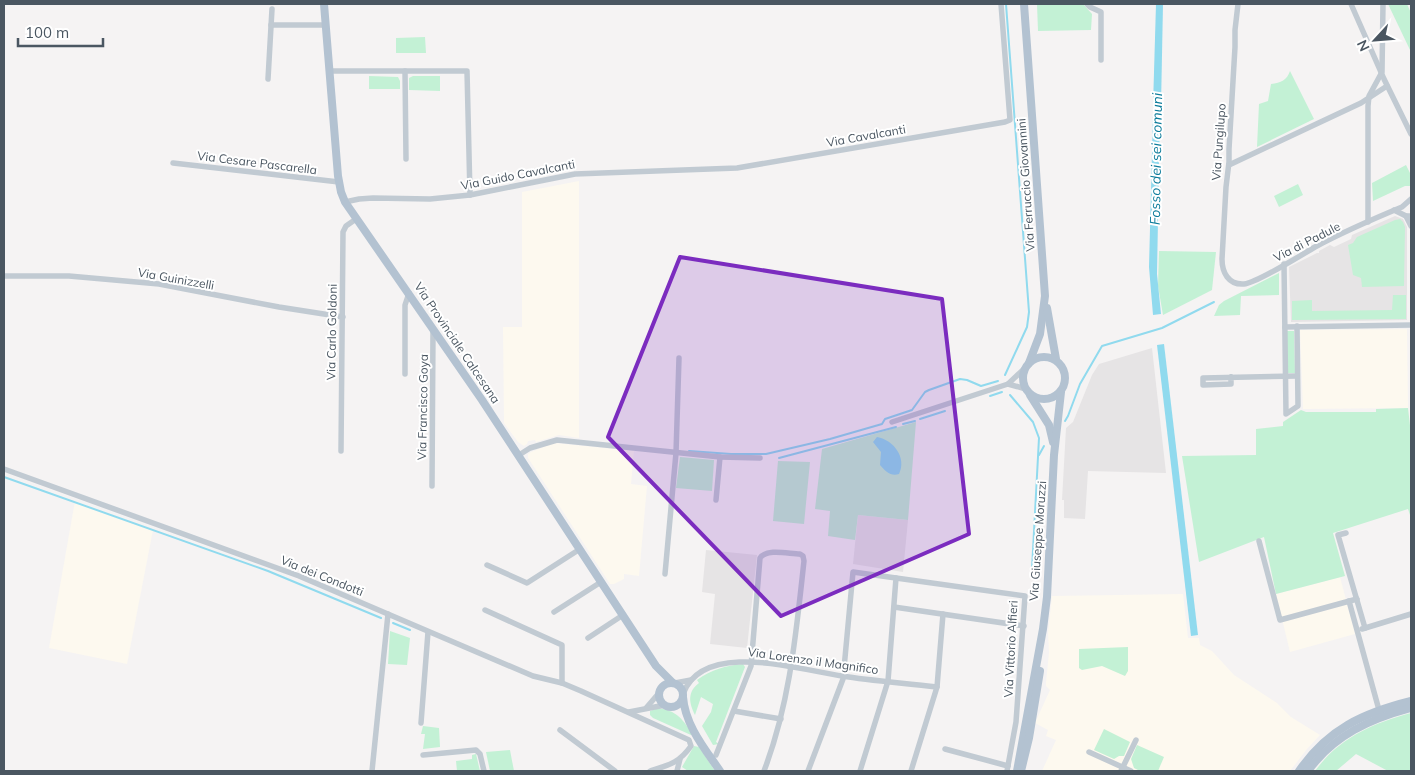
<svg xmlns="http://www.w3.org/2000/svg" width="1415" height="775" font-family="Mulish,sans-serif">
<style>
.commercial{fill:#fdf9ef}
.education{fill:#e6e4e5}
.green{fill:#c3f1d5}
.water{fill:#90daee}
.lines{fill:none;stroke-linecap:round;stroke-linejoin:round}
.stream{stroke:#90daee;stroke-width:2}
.minor{stroke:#c1cad2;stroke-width:5.5}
.major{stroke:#b3c2d1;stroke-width:8}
.marked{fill:#7b2cbf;fill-opacity:0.2;stroke:#7b2cbf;stroke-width:4;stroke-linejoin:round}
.labels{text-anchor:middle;stroke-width:4;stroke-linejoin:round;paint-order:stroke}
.street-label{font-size:12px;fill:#4a5661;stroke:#fff}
.water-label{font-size:14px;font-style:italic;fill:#0c7c9b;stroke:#fff}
</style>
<rect width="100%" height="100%" fill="#f5f3f3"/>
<g class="commercial">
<polygon points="579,181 579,438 559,435 536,442 535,440 528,441 527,444 524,446 518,442 504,423 503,327 522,327 522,192"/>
<polygon points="1407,329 1408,408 1303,409 1300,330"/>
<polygon points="554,443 634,451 631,484 647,486 639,576 624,574 624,579 614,584 610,584 528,458 528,454 531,452"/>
<polygon points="75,501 153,530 127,664 49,648"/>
<polygon points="1340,577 1355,634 1290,652 1276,594"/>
<polygon points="1183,594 1188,638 1199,638 1200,645 1212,651 1234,675 1277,703 1291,717 1320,735 1307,749 1290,771 1042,771 1056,740 1046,736 1048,730 1035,723 1050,690 1046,686 1046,683 1049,652 1048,633 1052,596"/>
</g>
<g class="education">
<polygon points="1395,216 1403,219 1407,227 1407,320 1291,322 1289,267 1317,253 1319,253 1319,251 1330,245 1334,247 1351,239 1352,235"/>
<polygon points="1152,348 1166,473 1088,471 1085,519 1064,518 1064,500 1062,500 1066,428 1073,422 1092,375 1099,364"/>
<polygon points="858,515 908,520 903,572 853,564"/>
<polygon points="706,550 757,555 747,648 710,644 715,594 702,592"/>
</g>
<g class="green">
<polygon points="1037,4 1083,4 1092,14 1091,30 1038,31"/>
<polygon points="1388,4 1407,4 1411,13 1411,52"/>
<polygon points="425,37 426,53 396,53 396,38"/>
<path d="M1290 71 1314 119 1257 147 1259 104 1268 101 1271 84C1281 83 1287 80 1290 71Z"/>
<polygon points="369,76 398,77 400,81 400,89 369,89"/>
<polygon points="413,76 440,76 440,91 409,90 409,78"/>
<polygon points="1406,165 1411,175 1411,186 1405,186 1373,201 1372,183"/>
<polygon points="1298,184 1303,195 1279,207 1274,196"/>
<polygon points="1400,219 1403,222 1405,227 1404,286 1362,287 1361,278 1353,275 1348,245 1353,243 1357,237 1395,220"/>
<polygon points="1159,251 1216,252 1212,290 1163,315 1158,286"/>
<polygon points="1279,273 1279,295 1241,296 1240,315 1214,316 1219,305 1224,301"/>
<polygon points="1393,295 1406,295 1406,319 1292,320 1292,301 1312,300 1312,311 1392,310"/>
<polygon points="1287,331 1294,331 1295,373 1287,373"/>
<polygon points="1408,408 1411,434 1411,518 1408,509 1333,533 1345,576 1276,594 1264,537 1199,562 1182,456 1256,455 1256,429 1283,426 1283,422 1301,410 1306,412 1376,412 1376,409"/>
<polygon points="916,422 908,520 858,515 855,540 828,536 830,511 815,509 822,449"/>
<polygon points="680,457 714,460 712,491 676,488"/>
<polygon points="778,461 810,462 804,524 773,521"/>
<polygon points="390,631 410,638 407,665 388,664"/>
<polygon points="1128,647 1128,671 1125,676 1102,666 1082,670 1079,668 1079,649"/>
<path d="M743 664 745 667 716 742 719 744 713 745 702 726 711 712 713 704 701 697 695 715C689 703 687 692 699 683L697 680C712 669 725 666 743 664Z"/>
<path d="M658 708C676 711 681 717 691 732V735L653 718 650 715V711Z"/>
<path d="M1411 713V771H1388L1356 754 1336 771H1315C1339 738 1373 723 1411 713Z"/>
<polygon points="423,726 439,728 440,747 423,749 425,734 421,734"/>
<polygon points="1104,729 1130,742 1124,756 1119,756 1114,759 1094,750"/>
<polygon points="1137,745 1164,757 1158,771 1140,771 1134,768 1131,759"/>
<polygon points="694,746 699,747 715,771 688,771 682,767"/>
<polygon points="510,750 514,771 490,771 486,752"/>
<polygon points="476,754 480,771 457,771 456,761 472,759 472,755"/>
</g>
<g class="water">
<polygon points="1156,4 1163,4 1161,106 1153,106"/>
<polygon points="1153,113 1160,113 1157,274 1161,314 1153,315 1149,267"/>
<polygon points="1164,344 1198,635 1191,636 1157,345"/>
<path d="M877 437C894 440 907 458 899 474 891 477 885 471 880 465L881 452 873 442Z"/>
</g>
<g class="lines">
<g class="stream">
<polyline points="1157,114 1157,104"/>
<polyline points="1005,375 1027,327 1029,312 1006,4"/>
<polyline points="1010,395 1033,422 1039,438 1032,569"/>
<polyline points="990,396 1002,392"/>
<polyline points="920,419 945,411"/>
<polyline points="1065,421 1068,416 1080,384 1102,346 1162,328 1214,302"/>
<polyline points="903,424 915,421"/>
<polyline points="689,451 731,454 766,454 830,439 882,424 885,419 912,410 925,392 929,390 960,379 967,380 981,386 998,381"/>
<polyline points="1039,455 1044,446"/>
<polyline points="779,458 896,427"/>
<polyline points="4,477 268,571 381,618"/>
<polyline points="393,623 410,630"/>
</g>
<g class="minor">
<polyline points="1087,4 1090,7 1101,12 1101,60"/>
<path d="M1238 4 1235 30V47L1229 149V162L1226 187 1222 259C1222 272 1228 285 1244 284 1257 283 1301 255 1315 247 1343 232 1373 219 1402 207L1411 199"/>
<polyline points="1351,4 1384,79 1411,134"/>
<polyline points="271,25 326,25"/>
<polyline points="330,71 467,71 470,195"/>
<polyline points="405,71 406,159"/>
<polyline points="268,79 272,9"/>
<polyline points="173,163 339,182"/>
<polyline points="1229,165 1361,103 1387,86"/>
<polyline points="345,202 359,199 373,198 430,199 470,195 575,174 737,168 1005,122 1010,120 1001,4"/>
<polyline points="1394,210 1406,216 1411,216"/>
<polyline points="1406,216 1411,226"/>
<polyline points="1368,222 1368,106 1369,96 1382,72 1383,4"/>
<polyline points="1284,264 1286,414 1298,406 1297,326"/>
<polyline points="4,276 69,276 159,284 279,307 343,317"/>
<polyline points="1285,327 1411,325"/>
<polyline points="405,374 405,305 409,293"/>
<polyline points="1231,377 1231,384 1203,385 1203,378 1297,376"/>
<polyline points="1008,384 1026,389"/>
<polyline points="892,422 1008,384 1025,368"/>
<polyline points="341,451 343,232 346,226 356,219"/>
<polyline points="519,455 530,448 557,440 720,457 760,458"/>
<path d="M4 469 299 576 533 676 562 683 581 691 689 740 691 746C679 763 669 765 650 771"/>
<polyline points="432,486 433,331"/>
<polyline points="716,500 720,457"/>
<polyline points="1346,533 1338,535 1365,628"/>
<polyline points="1259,541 1280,620 1357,599"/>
<polyline points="487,565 527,583 580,549"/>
<polyline points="665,574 676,453 679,358"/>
<polyline points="896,578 1025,596 1016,722 1007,771"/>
<polyline points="1349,601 1379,710"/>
<polyline points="894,607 1024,626"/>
<polyline points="485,610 562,645 562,683"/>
<polyline points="554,612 601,582"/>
<polyline points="1362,629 1411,614"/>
<polyline points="588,638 623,615"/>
<polyline points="675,683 691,680"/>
<path d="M683 694C703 639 801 670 842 676 873 681 905 683 937 687"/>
<polyline points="647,707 659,693"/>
<polyline points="734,711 781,719"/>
<polyline points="629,712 665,705"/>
<polyline points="421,723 428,632"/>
<polyline points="560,730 615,771"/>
<polyline points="945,749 1008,766"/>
<polyline points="1089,752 1131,771"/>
<polyline points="423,755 476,750 480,754 484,771"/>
<path d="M716 755 751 666 760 558C767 548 789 554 800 554L803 556 804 561C796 633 790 703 764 771"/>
<polyline points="372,771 388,614"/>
<polyline points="677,771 680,759"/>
<polyline points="808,771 843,679 853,572 896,578 888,681 860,771"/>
<polyline points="911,771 937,687 943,614"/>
<polyline points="1121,771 1136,740"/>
</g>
<g class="major">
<polyline points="324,4 338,176 341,192 345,202 482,400 656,666 672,682"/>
<polyline points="1024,4 1045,296 1040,334 1029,363"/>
<polyline points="1047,308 1056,359"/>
<circle cx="1044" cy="378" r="21"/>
<polyline points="1030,395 1049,425 1053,442"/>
<circle cx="671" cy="695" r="12"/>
<path d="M683 697C685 725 705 749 720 771"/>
<polyline points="1017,771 1043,629 1047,597 1054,455 1061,392"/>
<polyline points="1021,771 1029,738 1040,671"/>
<path d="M1299 771C1328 729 1363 713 1411 701"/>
<path d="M1308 771C1334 735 1370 719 1411 708"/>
</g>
</g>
<path class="marked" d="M680 257 942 299 969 534 781 616 608 437Z"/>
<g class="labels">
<g class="street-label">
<text transform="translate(866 136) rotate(-10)" y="4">Via Cavalcanti</text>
<text transform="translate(1219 142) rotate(-86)" y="4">Via Pungilupo</text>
<text transform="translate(257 163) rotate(7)" y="4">Via Cesare Pascarella</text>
<text transform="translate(518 175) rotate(-11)" y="4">Via Guido Cavalcanti</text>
<text transform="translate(1026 185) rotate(-94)" y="4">Via Ferruccio Giovannini</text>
<text transform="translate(1307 242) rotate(-27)" y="4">Via di Padule</text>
<text transform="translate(176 279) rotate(10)" y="4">Via Guinizzelli</text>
<text transform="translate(332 332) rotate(-89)" y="4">Via Carlo Goldoni</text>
<text transform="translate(457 343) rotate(56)" y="4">Via Provinciale Calcesana</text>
<text transform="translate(423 407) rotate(-89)" y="4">Via Francisco Goya</text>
<text transform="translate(1038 541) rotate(-86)" y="4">Via Giuseppe Moruzzi</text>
<text transform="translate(322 576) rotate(22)" y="4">Via dei Condotti</text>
<text transform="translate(1011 649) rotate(-87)" y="4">Via Vittorio Alfieri</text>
<text transform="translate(813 661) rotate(8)" y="4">Via Lorenzo il Magnifico</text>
</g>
<g class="water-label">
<text transform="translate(1156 159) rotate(-89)" y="5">Fosso dei sei comuni</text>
</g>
</g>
<rect width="1415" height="775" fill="none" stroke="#4a5661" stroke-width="10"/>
<g transform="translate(1375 40) rotate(244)" stroke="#ffffff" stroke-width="4" paint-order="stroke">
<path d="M0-4L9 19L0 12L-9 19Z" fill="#4a5661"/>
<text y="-8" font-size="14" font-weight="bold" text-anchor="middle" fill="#4a5661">N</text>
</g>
<path d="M18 38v8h85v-8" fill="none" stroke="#4a5661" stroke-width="2.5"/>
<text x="25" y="38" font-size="15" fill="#4a5661" stroke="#ffffff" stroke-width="4" paint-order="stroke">100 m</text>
</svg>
